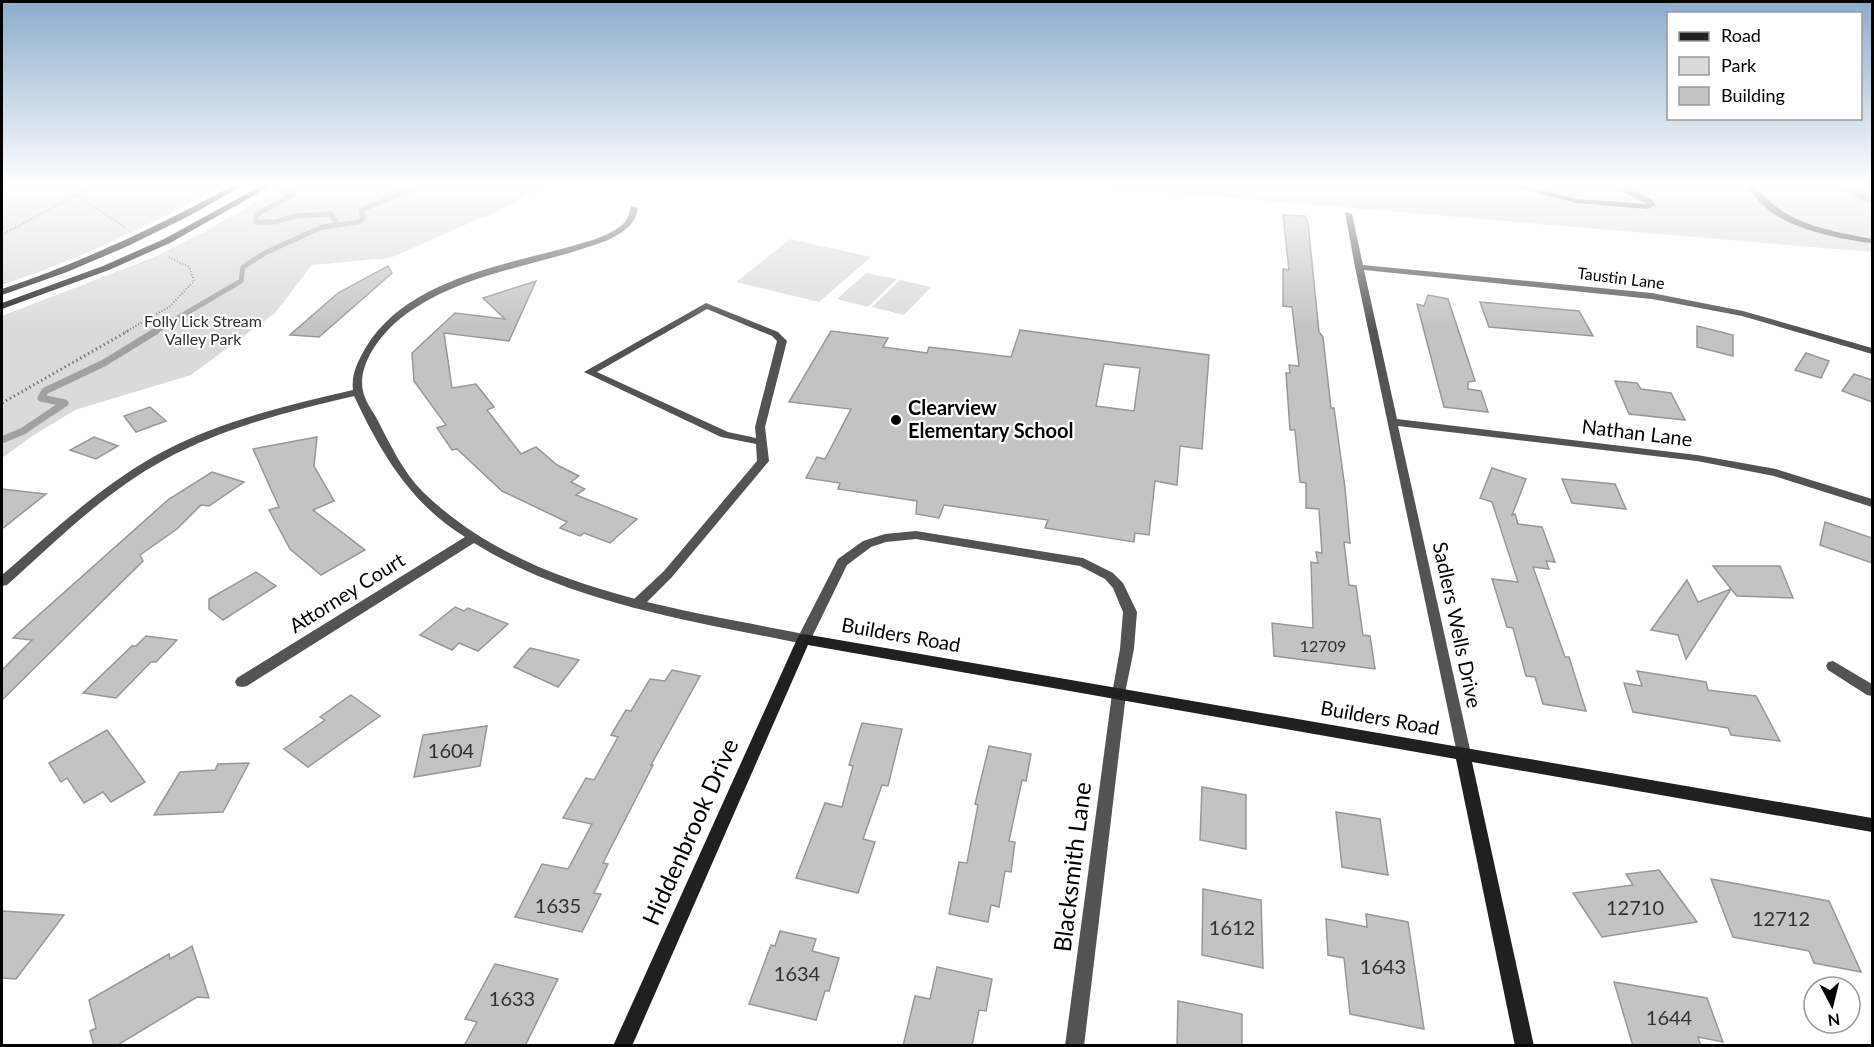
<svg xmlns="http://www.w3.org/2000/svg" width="1874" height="1047" font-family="Lato,sans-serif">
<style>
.green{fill:#dadada}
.water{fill:#a1a1a1}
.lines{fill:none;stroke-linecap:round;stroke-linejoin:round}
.stream-far1{stroke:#a1a1a1;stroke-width:5}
.stream{stroke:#a1a1a1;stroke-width:7}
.building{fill:#c3c3c3;stroke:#979797;stroke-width:1.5;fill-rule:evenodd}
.path-far1{stroke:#757575;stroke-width:2;stroke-dasharray:1 2;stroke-linecap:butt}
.path{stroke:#757575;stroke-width:3;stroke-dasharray:1.5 3;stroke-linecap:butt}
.lane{fill:#535353;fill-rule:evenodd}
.street{fill:#535353;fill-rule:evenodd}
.secondary{fill:#202020;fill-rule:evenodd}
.poi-dot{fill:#000;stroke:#fff;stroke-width:2}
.labels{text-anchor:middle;stroke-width:4.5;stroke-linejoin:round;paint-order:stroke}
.far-street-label{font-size:16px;fill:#000;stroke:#fff}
.far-park-label{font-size:16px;fill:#313131;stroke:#fff}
.number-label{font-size:16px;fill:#313131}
.poi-label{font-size:20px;font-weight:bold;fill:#000;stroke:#fff;text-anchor:start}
.street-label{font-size:20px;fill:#000;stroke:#fff}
.near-number-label{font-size:20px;fill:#313131}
.near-street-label{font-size:24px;fill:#000;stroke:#fff}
</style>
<rect width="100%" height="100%" fill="#fff"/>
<g class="green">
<path d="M2 184H226C153 224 80 259 2 285Z"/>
<polygon points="288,184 547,184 496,213 481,218 390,258 312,265 275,313 191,375 75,410 34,435 2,458 2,316 152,258 204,232"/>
<polygon points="1068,184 1872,184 1872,252 1788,245"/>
<polygon points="790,239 871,257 819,302 736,282"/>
<polygon points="866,273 897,279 868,307 837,299"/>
<polygon points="900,280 931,287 904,315 872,307"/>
</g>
<polygon class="water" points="1859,184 1872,187 1872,204 1855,197 1841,187 1842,184"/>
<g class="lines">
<g class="stream-far1">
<polyline points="291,185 293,194 256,215 256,222 276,222 295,216 331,214 337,225"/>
<polyline points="154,332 241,281 243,267 265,253 322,227 359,222 363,218 361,210 423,184"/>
</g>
<polyline class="stream" points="2,440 23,431 65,403 41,398 45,391 104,363 156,331"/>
</g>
<g class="building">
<polygon points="1283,215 1305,216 1308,223 1319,332 1323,337 1331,408 1334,408 1345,488 1350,543 1344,542 1349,585 1356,586 1363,635 1370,636 1375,669 1274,656 1272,623 1313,628 1311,562 1318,563 1316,552 1322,553 1319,509 1306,508 1306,483 1300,482 1295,430 1290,430 1286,373 1290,373 1289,365 1299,366 1292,307 1283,306 1283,269 1289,270"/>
<polygon points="388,266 392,273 319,337 290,335 338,293"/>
<polygon points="536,281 509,341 444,333 452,388 476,384 494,407 487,410 521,454 536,447 557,465 579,476 571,482 585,489 576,495 637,519 610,543 584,533 580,536 560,528 567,522 502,491 457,449 452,450 437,428 446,425 414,381 412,353 455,313 505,319 483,298"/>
<polygon points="1428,295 1448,299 1475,381 1468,382 1468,389 1481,391 1488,412 1444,407 1417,304 1424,306"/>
<polygon points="1480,302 1579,311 1593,336 1489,327"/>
<polygon points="1697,326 1733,335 1733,356 1697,347"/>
<path d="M1020 330 1209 355 1202 449 1180 446 1177 485 1155 481 1149 535 1135 533 1134 542 1045 528 1048 520 944 505 939 518 916 514 917 501 838 489 840 483 806 478 817 457 825 459 851 409 789 402 831 331 888 338 883 347 927 353 929 347 1011 357ZM1104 364 1140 368 1134 411 1096 406Z"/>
<polygon points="1806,353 1829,361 1821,378 1795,370"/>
<polygon points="1854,374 1872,380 1872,402 1842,391"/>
<polygon points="1615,381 1637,383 1641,389 1671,393 1685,420 1629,414"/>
<polygon points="150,407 166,421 136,432 124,416"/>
<polygon points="94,437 118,446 96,459 70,450"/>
<polygon points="317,437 314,466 334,501 313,510 365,550 321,575 290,549 269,510 279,507 253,449"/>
<polygon points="1492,468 1526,479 1512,515 1515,514 1518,524 1542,527 1555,562 1546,561 1549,569 1533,567 1565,657 1569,657 1586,711 1543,704 1535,677 1526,676 1513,628 1507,627 1492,579 1518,582 1492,502 1480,498"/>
<polygon points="212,472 244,482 209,506 201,505 177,529 140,555 143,561 2,700 2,670 32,640 13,638 169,499"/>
<polygon points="1562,479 1615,484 1626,509 1572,503"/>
<polygon points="2,489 46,494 2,529"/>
<polygon points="1825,522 1872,538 1872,563 1820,545"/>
<polygon points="1713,566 1780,566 1793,598 1737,596 1731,589 1686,659 1678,635 1651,630 1687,580 1698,602 1731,589"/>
<polygon points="256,572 276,586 223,620 209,609 209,599"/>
<polygon points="455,607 464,611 468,608 508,624 478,651 459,643 452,650 420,635"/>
<polygon points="146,636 177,640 156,662 151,662 116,698 83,693 132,646 136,646"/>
<polygon points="530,648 579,660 558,687 514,667"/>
<polygon points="672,670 700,676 651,765 653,765 603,863 608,864 594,893 601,894 582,932 515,917 542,864 568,869 592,824 563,818 586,778 594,780 618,737 611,735 626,710 631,711 650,679 665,681"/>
<polygon points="1637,671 1706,682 1708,690 1756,696 1780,741 1731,735 1728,728 1633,712 1624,683 1642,686"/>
<polygon points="351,695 380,716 308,767 284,749 325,720 320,717"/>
<polygon points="862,723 902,729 888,786 882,785 863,839 875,842 858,893 796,878 825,803 842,807 853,766 849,765"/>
<polygon points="487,726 480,766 414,777 423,735"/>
<polygon points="107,730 145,782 111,802 103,792 84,803 67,778 61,782 49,763"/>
<polygon points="989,746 1031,754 1026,781 1022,780 1009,841 1015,842 1011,872 1005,871 999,907 991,905 988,922 949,914 959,862 967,863 978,805 975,804"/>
<polygon points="249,763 223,812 154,815 180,772 215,770 218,764"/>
<polygon points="1202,787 1246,795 1246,849 1200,840"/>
<polygon points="1336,812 1380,819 1388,875 1342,867"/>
<polygon points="1659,870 1697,922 1602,937 1573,893 1633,885 1626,874"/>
<polygon points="1711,879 1829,901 1861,972 1814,963 1809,951 1733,937"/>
<polygon points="1203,889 1261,900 1263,968 1202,955"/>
<polygon points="2,911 64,915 16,979 2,978"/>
<polygon points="1366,914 1408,922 1424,1029 1350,1014 1344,958 1328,955 1326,919 1367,927"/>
<polygon points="780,931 816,939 812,951 839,958 829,991 825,991 816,1020 749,1004 771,945 775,946"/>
<polygon points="192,946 209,998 197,997 116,1046 94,1046 90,1031 96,1028 89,1000 169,954 170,959"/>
<polygon points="495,964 558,979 525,1046 464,1046 477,1022 465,1019"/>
<polygon points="937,967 992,979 986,1011 979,1010 972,1046 903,1046 915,996 930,999"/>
<polygon points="1614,982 1707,998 1723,1042 1698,1037 1701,1046 1633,1046"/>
<polygon points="1178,1001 1242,1014 1242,1046 1177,1046"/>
</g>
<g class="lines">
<g class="path-far1">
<polyline points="76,195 125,227"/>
<polyline points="2,235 96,184"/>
<polyline points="125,332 169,307 194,281 189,267 169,257"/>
</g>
<polyline class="path" points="2,403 128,331"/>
<g class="lane">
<polygon points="1506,184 1520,184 1576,199 1647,204 1623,192 1624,184 1632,184 1630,189 1651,199 1656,205 1647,209 1576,203"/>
<path d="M1746 184H1754C1783 224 1827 230 1872 239V243C1840 239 1788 229 1764 206 1757 200 1752 192 1746 184Z"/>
<path d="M706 303 778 332 787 341 765 427 769 461 672 577 643 606H633L631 603 633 600 664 571 757 461 756 444 721 437 584 372ZM707 309 772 336 777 341 755 427 756 438 728 432 597 372Z"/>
<polygon points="916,531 1083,558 1113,573 1123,583 1137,612 1134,649 1124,698 1119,700 1114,698 1112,694 1120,649 1123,612 1113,588 1105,579 1080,566 916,539 886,542 871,547 847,565 809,643 799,643 797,639 838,559 863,541 885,534"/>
</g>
<g class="street">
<path d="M631 206 638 208C636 225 622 233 608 240 539 267 462 271 401 318 382 333 357 364 363 391 365 401 372 410 377 419 390 444 403 472 423 492 523 589 673 608 804 634L809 635 811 639 809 643 804 644C692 621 572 604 474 543L247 686 242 687 237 686 235 682 237 678 465 537C410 503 381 453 354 396 289 411 223 428 164 460 105 492 56 541 7 585L2 586V575C50 534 97 489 153 457 214 422 285 406 353 390 351 374 358 361 366 347 405 283 493 267 561 249 582 243 608 238 624 223 629 218 629 212 631 206Z"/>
<polygon points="1345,212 1352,214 1363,265 1652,293 1743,311 1872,348 1872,354 1742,316 1652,299 1364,270 1397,419 1697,455 1776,469 1872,499 1872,507 1774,476 1697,461 1398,426 1471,754 1468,758 1463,760 1458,758 1355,267"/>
<polygon points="1833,661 1872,684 1872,696 1867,695 1828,670 1826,666 1828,662"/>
<polygon points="1119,688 1124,690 1126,694 1084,1046 1065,1046 1112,694 1114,690"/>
</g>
<g class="secondary">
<path d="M236 184H246L187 217 128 246 67 272 2 295V289C83 262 160 225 236 184Z"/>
<polygon points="264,184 274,184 170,243 109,270 2,309 2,303 103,266 164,239"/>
<polygon points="804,634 1872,818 1872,832 1472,762 1534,1046 1515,1046 1456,759 808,645 632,1046 613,1046 797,639 799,635"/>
</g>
</g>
<linearGradient id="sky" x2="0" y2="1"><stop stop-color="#8baccc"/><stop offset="0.56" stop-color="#fff"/><stop offset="1" stop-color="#fff" stop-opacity="0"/></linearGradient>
<rect width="1874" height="331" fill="url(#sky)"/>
<circle class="poi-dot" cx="896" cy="420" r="6"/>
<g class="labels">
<g class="far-street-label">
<text transform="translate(1621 278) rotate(7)" y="6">Taustin Lane</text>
</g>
<g class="far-park-label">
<text x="203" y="327">Folly Lick Stream<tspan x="203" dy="18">Valley Park</tspan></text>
</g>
<g class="number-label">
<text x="1323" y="652">12709</text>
</g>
<g class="poi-label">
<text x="908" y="415">Clearview<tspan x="908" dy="23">Elementary School</tspan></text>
</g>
<g class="street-label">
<text transform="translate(1637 433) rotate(7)" y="7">Nathan Lane</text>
<text transform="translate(347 593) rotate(-32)" y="7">Attorney Court</text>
<text transform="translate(1457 625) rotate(78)" y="7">Sadlers Wells Drive</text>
<text transform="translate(901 635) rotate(10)" y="7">Builders Road</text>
<text transform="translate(1380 718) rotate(10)" y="7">Builders Road</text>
</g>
<g class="near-number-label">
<text x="451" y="758">1604</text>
<text x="558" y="913">1635</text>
<text x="1635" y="915">12710</text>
<text x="1781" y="926">12712</text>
<text x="1232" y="935">1612</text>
<text x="1383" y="974">1643</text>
<text x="797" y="981">1634</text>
<text x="512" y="1006">1633</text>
<text x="1669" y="1025">1644</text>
</g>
<g class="near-street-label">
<text transform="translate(691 832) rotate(-66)" y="8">Hiddenbrook Drive</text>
<text transform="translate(1073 867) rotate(-83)" y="8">Blacksmith Lane</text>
</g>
</g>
<rect width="1874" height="1047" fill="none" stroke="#000000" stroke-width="6"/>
<rect x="1667" y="12" width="195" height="108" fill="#ffffff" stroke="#999999" stroke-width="1.5"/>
<rect x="1679" y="32" width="30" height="9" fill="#202020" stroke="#999999" stroke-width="1.5"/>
<text x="1721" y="42" font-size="18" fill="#000000">Road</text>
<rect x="1679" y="57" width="30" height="18" fill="#dadada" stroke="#999999" stroke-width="1.5"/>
<text x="1721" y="72" font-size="18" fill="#000000">Park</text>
<rect x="1679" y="87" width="30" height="18" fill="#c3c3c3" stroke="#999999" stroke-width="1.5"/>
<text x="1721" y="102" font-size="18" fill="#000000">Building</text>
<g transform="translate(1832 1005) rotate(173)"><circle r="28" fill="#ffffff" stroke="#999999" stroke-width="1.5"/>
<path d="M0-4.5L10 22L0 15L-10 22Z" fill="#000000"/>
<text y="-9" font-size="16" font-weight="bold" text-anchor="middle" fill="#000000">N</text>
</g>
</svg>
